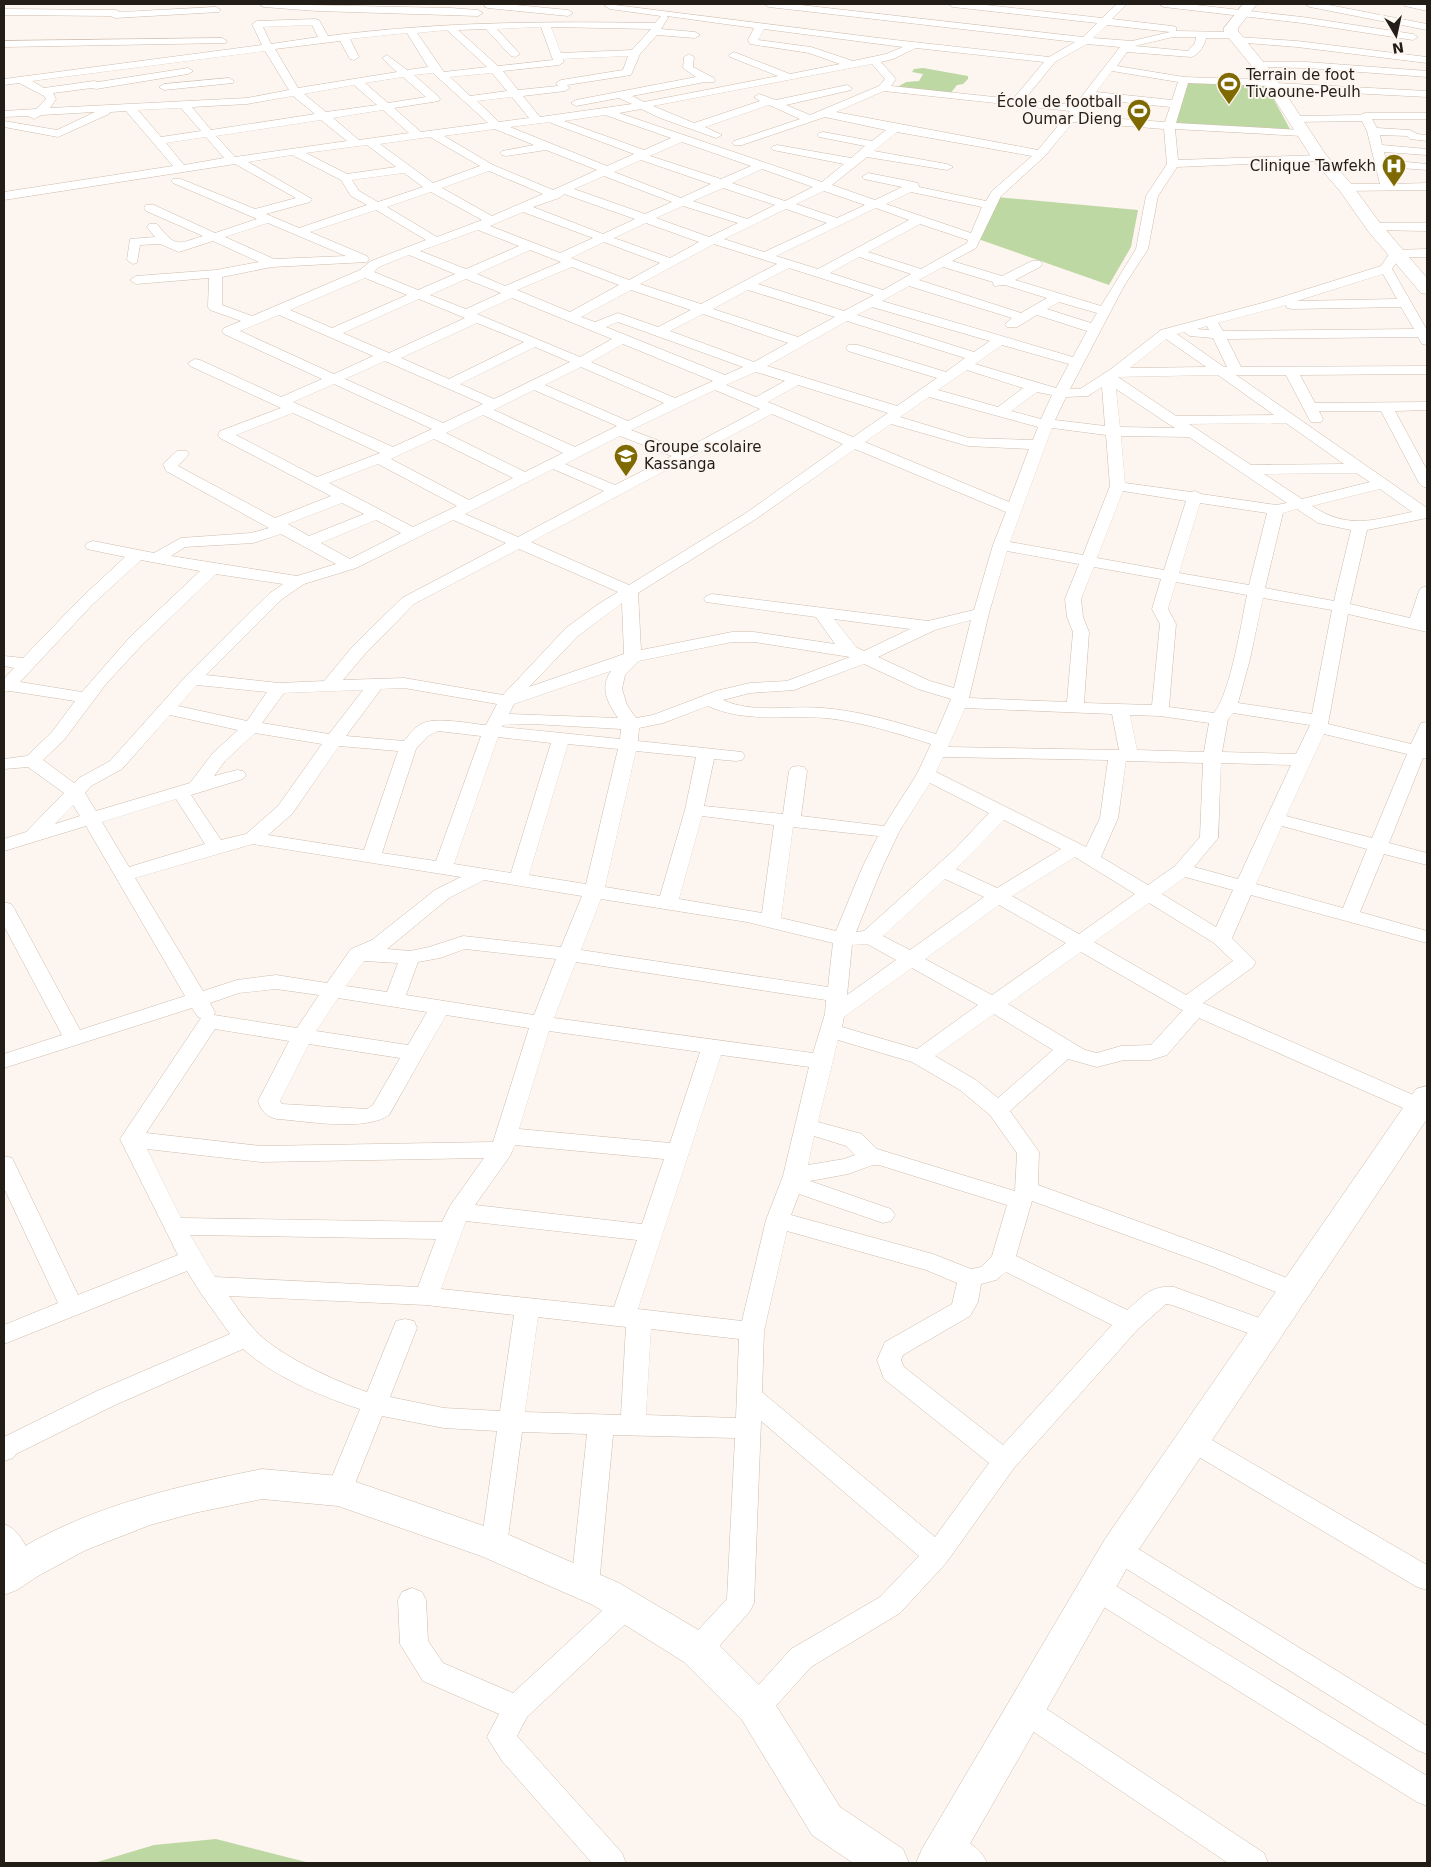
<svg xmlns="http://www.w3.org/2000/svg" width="1431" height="1867" font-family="'DejaVu Sans',sans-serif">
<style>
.green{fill:#bed8a4}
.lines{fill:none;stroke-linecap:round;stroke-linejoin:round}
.street-casing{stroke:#cebcad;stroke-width:1}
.secondary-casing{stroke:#cebcad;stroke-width:1}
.street{fill:#fff;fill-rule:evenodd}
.secondary{fill:#fff;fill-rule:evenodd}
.labels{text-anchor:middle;stroke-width:4;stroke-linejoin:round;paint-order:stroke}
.far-poi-label{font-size:15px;fill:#231d17;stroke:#fdf6f0;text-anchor:start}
</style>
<rect width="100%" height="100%" fill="#fdf6f0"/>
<g class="green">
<polygon points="923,68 968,76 968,79 963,84 957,85 950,94 896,88 906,82 919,81 923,74 912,72 914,69"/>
<polygon points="1188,83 1266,85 1291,131 1175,125"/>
<polygon points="996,197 1138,210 1131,247 1109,285 978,239"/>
<polygon points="216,1839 310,1863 94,1863 154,1845"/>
</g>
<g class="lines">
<defs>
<g id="street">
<polygon points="259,4 451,8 478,10 483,13 478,16 317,11 264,7"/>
<polygon points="484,4 505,4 568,10 573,13 568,16 488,8 485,7"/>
<path d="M607 4 895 40 1049 57 1075 42 769 7 764 4H792L1083 37 1097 23 953 7 948 4H977L1102 18 1117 4H1127L1112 19 1172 26 1176 27V31L1233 32 1238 35 1233 38H1206C1205 45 1199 55 1191 57L1127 52 1117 66 1184 77 1271 80 1276 83 1427 91V97L1273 89 1268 86 1188 83 1176 123 1302 130 1308 133 1302 136 1175 129 1178 160 1320 155 1326 158 1320 161 1177 167 1158 196 1148 249 1124 286 1070 389H1080L1111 369 1161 330 1266 302 1381 266 1392 250 1427 249V257H1400L1392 269 1427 330V345L1422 344 1418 337 1227 339 1241 367 1427 366V374L1300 375 1315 403 1427 402V410L1395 411 1427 470V488L1422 486 1419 483 1381 411H1319L1323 419 1321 422H1311L1309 419 1286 375H1236L1427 508V518L1367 530 1350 604 1410 618 1419 591 1421 588 1427 586V632L1348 614 1328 724 1411 744 1421 723 1427 722V758H1423L1389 843 1427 853V865L1384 854 1360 912 1427 931V943L1251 895 1232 938 1256 962 1253 967 1203 1003 1427 1101V1112L1420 1115 1412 1112 1199 1018 1167 1055 1151 1060H1124L1097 1067 1068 1059 1010 1111 1039 1152 1038 1185 1225 1253 1304 1285 1308 1291 1304 1297 1296 1300 1288 1297 1209 1265 1032 1201 1016 1256 1127 1310C1144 1296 1151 1285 1174 1287L1276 1324 1279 1331 1276 1338 1267 1340 1172 1305 1166 1304 1138 1329 1014 1468 946 1563 900 1613 811 1667 766 1717 756 1721 746 1717 742 1708 746 1699 791 1649 880 1597 919 1556 761 1421 754 1603 750 1611 708 1659 698 1662 688 1659 684 1650 688 1641 727 1599 735 1438 613 1435 599 1585 595 1593 585 1597 575 1593 571 1585 587 1434 522 1432 507 1545 503 1553 494 1556 485 1553 481 1545 497 1431 444 1428 382 1416 352 1491 348 1499 339 1502 330 1499 326 1491 360 1409C320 1396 275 1377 243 1349L115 1405 16 1454 13 1458 4 1461V1437L97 1391 230 1334 200 1292 187 1271 4 1344V1325L58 1303 4 1188V1156L12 1158 15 1164 78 1295 178 1255 120 1139 201 1018 198 1017 192 1008 4 1068V1054L62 1035 4 926V902L11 904 14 908 80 1030 185 996 86 826 4 851V839L26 832 64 793 28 767 4 769V759L27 756 52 732 75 701 10 691 4 692V679L14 668 4 666V656L23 658 81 598 125 557 87 549 85 546 87 543 93 541 154 553 181 538 251 533 269 528 166 471 163 464 177 451H187L189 454 178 466 275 518 331 496 220 438 218 435 220 431 281 408 190 366 188 363 195 359 200 360 281 397 322 379 224 334 222 331 224 328 241 321 210 310 208 307 209 278 136 284 130 280 136 276 216 270 259 262 213 241 179 252 160 244 140 245 137 263 133 264 127 260 130 239 155 237 147 227 149 224H157C176 247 175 245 203 236L146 211 144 208 146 205H154L215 233 257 219 173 183 171 181 173 179H181L255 209 296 198 235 164 4 200V192L173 166 126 111 110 112 109 114 58 137 4 127V121L57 130 95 112 41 115 34 119 28 116 4 117V111L36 109 46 99 44 96 19 83 4 85V79L262 45 252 24 257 21 315 19 319 20 328 36C437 22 545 21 655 23L661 16 610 9 605 6ZM667 16 754 28 748 40 750 44 809 53 840 64 790 74 734 52 729 55 730 57 778 76 644 102 632 96 705 82H714L715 80 714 78 693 67 694 57 689 54 684 57 683 68 696 77 576 100 571 103 576 106 619 98 632 104 540 117 523 96 565 91 570 88 567 85 631 75 640 54 657 35 695 38 700 35 695 32 661 29 668 18ZM312 25 318 37 271 44 263 27ZM1107 25 1170 32 1132 41 1093 38ZM541 27 553 60 498 66 458 30 486 29 511 56 515 57 520 54 497 29ZM551 27 651 29 632 50 561 53ZM764 29 895 46 903 47 886 54 853 61 811 47 758 40ZM447 30 487 67 444 72 417 33ZM407 33 428 67 407 70 387 55 382 58 397 72 298 88 275 49 340 41 350 59 354 60 359 57 350 39ZM1173 37H1196L1195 43 1188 51 1135 46ZM1087 44 1120 47 1075 105 1024 100 1055 62ZM916 48 1044 62 1013 99 891 86 896 79 881 62 893 59ZM265 51 289 90 247 98 50 108 56 99 53 93 92 88 96 89 188 74 193 71 188 68 98 82 94 81 44 88 32 81ZM628 56 623 70 561 80 556 83 558 86 518 90 503 71 559 65 564 62 563 59ZM872 64 885 79 879 86 810 115 786 105 851 90 852 88 847 85 776 100 759 94 754 97 760 101 694 123 653 106ZM1112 71 1178 82 1172 100 1096 92ZM433 73 488 123 421 132 394 108 439 101 440 99 439 97 414 75ZM492 73 507 91 470 96 450 77ZM403 77 426 97 388 103 365 83ZM354 85 377 105 326 112 304 94ZM884 91 1070 111 1038 150 836 112ZM293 96 315 114 211 130 192 107 247 104ZM512 97 529 118 499 122 477 101ZM1092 99 1170 107 1165 122 1078 116ZM769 105 800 119 734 141 732 143 734 145H742L825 117 886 130 872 141 823 132 819 133 817 135 819 137 865 146 851 158 777 145 773 146 771 148 773 150 844 164 822 182 619 113 641 109 660 118 716 138 722 135 705 127ZM181 108 201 131 161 137 138 110ZM383 110 409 133 359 140 333 118ZM605 115 671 138 644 150 564 121ZM321 120 347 141 235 157 216 136ZM550 122 551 123 634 154 607 166 510 127ZM1073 122 1164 129 1167 164 1146 196 1136 249 1101 306 1015 280 1040 267 1042 264 1040 261H1032L1002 276 952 261 976 248 1001 196 1045 156ZM495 129 534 145 502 151 500 153 502 155 506 156 546 150 597 170 553 190 493 165 444 136ZM897 132 1032 156 992 191 986 201 919 187 918 183 914 182 868 173 862 177 864 179 902 187 875 200 832 185 867 157 947 170 953 167 947 164 874 151ZM206 137 224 158 184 165 166 143ZM430 137 480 166 433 183 380 144ZM682 142 751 166 721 179 650 156ZM367 145 396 167 347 174 306 153ZM292 155 341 180 351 196 367 205 299 228 266 214 310 202 312 199 248 162ZM641 160 711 184 681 198 614 172ZM762 169 813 187 785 201 732 183ZM489 171 543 194 492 216 442 188ZM404 173 423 187 378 202 359 191 352 180ZM604 176 672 202 645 214 574 189ZM723 188 775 205 747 219 693 201ZM824 191 865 205 837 218 796 204ZM431 192 482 220 437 237 387 207ZM911 192 982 207 971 233 886 204ZM564 194 635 219 603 234 533 207 559 198ZM683 206 738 223 709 237 656 218ZM876 208 909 220 818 269 776 256ZM786 209 827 223 764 252 724 239ZM376 210 426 240 371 261 360 270 252 316 222 305V277L272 267 367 262 369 259 367 256 310 232ZM523 212 593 238 560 253 490 226ZM268 223 346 256 274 259 225 237ZM646 223 699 242 670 258 614 238ZM920 224 968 240 967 243 921 269 868 252ZM478 230 519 246 466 269 420 251ZM604 242 660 263 629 280 571 258ZM714 244 777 264 701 304 640 284ZM530 250 561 262 505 286 477 274ZM409 255 455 274 418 290 374 272 379 267ZM859 257 911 274 883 290 830 273ZM572 267 619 285 570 312 517 290ZM943 267 993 282 994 286 1005 285 1047 298 1021 313 919 280ZM789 268 874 295 844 311 758 284ZM1383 274 1397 299 1297 301ZM365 278 407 295 332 328 290 310ZM466 279 501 293 466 309 430 295ZM909 286 1012 318 1005 324 1007 327H1017L1037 315 1087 331 1073 357 882 301ZM631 290 691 310 658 327 618 313 595 322 581 317ZM748 290 835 317 798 337 713 309ZM512 298 612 339 580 357 477 314ZM419 299 465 318 389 353 343 333ZM1059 302 1097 313 1091 323 1047 309ZM1286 305 1287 308 1292 309 1401 307 1414 329 1223 331 1218 323ZM872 307 990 341 974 352 857 315ZM703 314 788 343 754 362 670 331ZM279 315 373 356 334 374 240 331ZM847 321 965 358 946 372 858 345H848L846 348 848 351 937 378 897 406 767 366ZM618 322 743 367 725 375 606 327ZM477 323 524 342 449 379 401 358ZM1207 326 1209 330 1197 329ZM1184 332 1190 336 1213 338 1227 367H1224L1177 334ZM1166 339 1206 367 1130 368ZM623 344 713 381 675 398 591 362ZM1002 345 1069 364 1056 388 975 364ZM535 347 570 362 494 399 460 384ZM385 361 483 404 443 423 345 379ZM581 367 664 403 628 421 545 385ZM967 370 1023 388 998 407 938 390ZM756 372 785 381 756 397 726 385ZM1218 375 1274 415 1176 416 1118 377ZM334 384 432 429 393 447 293 402ZM798 385 888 413 853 437 768 402ZM1102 387 1105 426 1055 420 1066 397 1088 396ZM1116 389 1167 423 1175 428 1120 427ZM534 390 617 426 575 447 494 410ZM715 390 760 409 683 450 631 430ZM1037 392 1052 395 1041 419 1011 411ZM929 397 1038 427 1033 440 969 438 900 417ZM293 413 380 453 317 477 236 435ZM772 414 843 444 746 513 629 585 531 542ZM483 415 563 453 525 472 446 433ZM1286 423 1344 464 1251 465 1189 424ZM891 424 968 446 1029 449 1009 502 865 442ZM1052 428 1106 435 1110 486 1083 555 1010 542ZM620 436 672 456 615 485 565 464ZM1121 436 1189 437 1287 503 1276 505 1201 494 1195 491 1191 492 1125 483ZM434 439 513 478 469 500 391 459ZM855 449 1006 512 993 545 974 610 928 621 712 594 706 596 704 599 706 602 816 617 835 644 754 632H732L641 650 638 593 756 519ZM378 464 457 506 413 527 329 483ZM553 469 604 491 518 537 465 514ZM1356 473 1370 482 1302 499 1264 474ZM1380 489 1412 512C1372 520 1349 530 1312 506ZM1123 491 1186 501 1164 570 1097 558ZM342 503 364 514 309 536 288 524ZM1200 503 1267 513 1249 585 1179 573ZM1297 509 1318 523 1351 530 1334 601 1265 588 1283 513ZM376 520 401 533 350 559 321 543ZM453 520 506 543 402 598 353 646 324 681 279 683 206 675 282 599 304 584 356 568ZM281 534 336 564 297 576 171 556 185 547 253 543ZM519 549 618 592 597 605 566 628 503 695 404 678 343 680 365 654 414 604ZM1007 551 1079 564 1065 599 1067 617 1073 632 1067 702 969 698 989 613ZM141 560 200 571 130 637 82 692 20 682 92 605ZM1094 567 1161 579 1152 609 1160 624 1152 705 1084 703 1089 632 1083 617 1081 599ZM216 574 283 584 270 593 187 675 110 761 79 778 74 783 43 760 64 740 106 684 142 645ZM1176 582 1247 595C1241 624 1231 691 1214 713L1169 707 1176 624 1168 609ZM1263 598 1332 610 1312 714 1238 703 1250 659ZM622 603 624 654 529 687 578 636ZM834 619 910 629 864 651 856 647ZM971 620 954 688 930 681 878 657 935 630ZM732 642H754L850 657 787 681 750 683 716 691 653 715 636 718 627 705 622 689 625 675 639 661ZM864 664 918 689 951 699 936 734C899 723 862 711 823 708 791 705 753 714 723 700L750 693 794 690ZM611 671C599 688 608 703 618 718L509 714 514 704ZM197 685 267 692 247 721 178 706ZM404 688 497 704 486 725C469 724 436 716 421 724 414 728 409 735 404 741L346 736 381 689ZM363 690 329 734 262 723 284 693ZM708 706C745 723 786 715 826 718 862 722 896 733 931 744L917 774 884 826 801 816 807 771 804 767 798 766 792 767 789 771 783 814 704 806 714 759 736 761 742 760 745 756 742 752 638 741 639 728 663 723ZM965 708 1112 714 1119 750 948 747ZM1233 713 1310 725 1296 754 1222 752 1228 719ZM170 715 238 730 213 753 190 783 96 811 85 793 91 786 122 769ZM1130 715 1160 716 1209 723 1204 752 1137 750ZM533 724 621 729 620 739 502 727 503 725ZM438 731 481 736 436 861 382 853 416 749 428 736ZM255 733 322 744 278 806 246 834 221 840 191 795 243 779 246 775 243 771 237 770 214 776 225 761ZM1324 734 1407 754 1372 838 1286 816ZM498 737 551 743 511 873 454 864ZM568 744 618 749 586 884 529 875ZM339 746 398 751 364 850 268 835 292 814ZM636 751 696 757 685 810 660 896 605 887ZM943 757 1108 760 1100 818 1086 847 936 772ZM1126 761 1203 763 1200 837 1175 866 1148 885 1101 857 1118 818ZM1221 763 1291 765 1238 879 1194 867 1218 838ZM930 783 989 813 954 850 864 931 856 932 882 868 899 832ZM176 799 205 844 129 867 102 822ZM73 805 80 816 55 824ZM702 816 774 825 762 913 679 899ZM1004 820 1061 849 997 888 956 869ZM1282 826 1367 849 1343 908 1256 884ZM793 827 878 836 862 868 836 931 781 918ZM253 844 461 877 435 890 372 940 351 949 327 983 276 975 237 980 203 991 135 878ZM1075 857 1135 894 1079 934 1012 896ZM1185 877 1233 890 1216 927 1162 894ZM945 879 984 897 910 950 883 936ZM484 880 582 896 561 947 463 936 429 947 410 951 387 949 449 898ZM601 899 747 922 833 943 828 987 581 950ZM1149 903 1214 943 1233 961 1186 995 1094 942ZM999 905 1066 943 992 995 925 959ZM867 944 896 960 847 995 852 945ZM465 949 556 959 534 1015 406 995 418 962 440 958ZM1081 952 1180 1009 1183 1010 1151 1045 1121 1046 1097 1053 1085 1050 1008 1004ZM364 961 398 963 387 992 346 986ZM576 962 826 1000 825 1014 813 1053 554 1018ZM912 968 978 1005 917 1049 842 1027 844 1017ZM276 989 319 995 297 1028 214 1015 215 1012 210 1003 239 993ZM338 998 427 1012 408 1045 316 1031ZM994 1014 1053 1050 998 1098 976 1080 935 1056ZM446 1015 529 1028 493 1142 261 1146 146 1133 215 1029 289 1041 258 1101C262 1112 266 1116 277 1119 307 1121 365 1132 389 1115ZM549 1031 700 1052 670 1143 519 1129ZM838 1040 912 1062 960 1090 990 1115 1017 1153 1015 1191 877 1149 862 1134 818 1122ZM309 1044 400 1058 373 1105 367 1109 282 1104 280 1101ZM721 1055 809 1067 783 1176 766 1220 742 1321 638 1309ZM814 1136 846 1146 855 1155 844 1159 808 1165ZM515 1145 664 1159 642 1224 475 1205 510 1156ZM147 1149 261 1162 484 1158 450 1206 442 1222 181 1218ZM873 1165H879L1007 1205 992 1256 981 1267 971 1269 933 1254 791 1215 799 1194 883 1223 891 1221 895 1215 891 1209 810 1181 848 1174ZM466 1221 637 1240 614 1307 441 1289ZM787 1231 926 1270 957 1283 952 1304 885 1342 877 1360 884 1379 989 1463 935 1537 762 1392 764 1331ZM190 1235 436 1239 418 1287 215 1277ZM1006 1272 1112 1325 1003 1445 904 1367 901 1360 903 1355 970 1316 978 1302 981 1284 996 1280ZM229 1296 426 1305 514 1315 500 1411 444 1408 390 1397 417 1328 414 1321 405 1319 396 1321 367 1392C335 1381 277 1355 255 1330 245 1320 237 1307 229 1296ZM538 1317 626 1327 621 1415 525 1412ZM651 1329 739 1339 736 1418 646 1415Z"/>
<polygon points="1159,4 1187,4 1302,17 1413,34 1418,37 1413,40 1302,23 1164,7"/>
<polygon points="1305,4 1324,4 1427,24 1427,30 1310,7"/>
<polygon points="1403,4 1427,5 1427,11 1405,6"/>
<polygon points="216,7 221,10 219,12 115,18 111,16 4,15 4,9 116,10 120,12"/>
<polygon points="1238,37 1297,41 1427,57 1427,63 1297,47 1234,42 1233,40"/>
<polygon points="222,38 227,41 226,43 4,47 4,41"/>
<polygon points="1259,62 1307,62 1427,71 1427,77 1307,68 1255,67 1254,65"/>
<polygon points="229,78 234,81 233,83 164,90 159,87 164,84"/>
<polygon points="1365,113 1427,113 1427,119 1372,119 1377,128 1410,130 1417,134 1427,135 1427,141 1410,139 1407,136 1380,135 1382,145 1427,149 1427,155 1384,152 1386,160 1427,164 1427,170 1388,167 1392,184 1427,183 1427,190 1342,191 1340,188 1346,184 1380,184 1367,131 1362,121 1294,122 1288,119 1294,116 1360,115"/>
<polygon points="1374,223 1427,223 1427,231 1370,230 1368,227"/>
<polygon points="1191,1430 1200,1433 1427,1565 1427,1590 1417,1587 1182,1447 1178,1440 1182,1433"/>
<path d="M4 1524C20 1529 29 1552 36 1567L33 1575 23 1578 13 1575 4 1558Z"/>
<polygon points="1118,1539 1127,1542 1427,1726 1427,1754 1417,1750 1109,1558 1105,1550 1109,1542"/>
<polygon points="1096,1576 1106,1580 1427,1776 1427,1806 1417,1802 1086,1596 1082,1588 1086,1580"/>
<polygon points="412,1588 422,1592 426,1600 428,1641 443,1663 513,1693 616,1598 626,1594 636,1598 640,1606 636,1614 527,1717 517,1736 622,1853 626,1863 592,1863 502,1761 487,1737 499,1714 423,1681 400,1644 398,1600 402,1592"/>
<polygon points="1026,1698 1036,1702 1264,1853 1268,1863 1228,1863 1016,1720 1012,1711 1016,1702"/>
<path d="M947 1832C963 1838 981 1847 987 1863 964 1863 943 1867 932 1846L936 1836Z"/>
</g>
<g id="secondary">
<polygon points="1243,4 1257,4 1238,28 1238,31 1270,70 1326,155 1352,185 1380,223 1427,278 1427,294 1421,293 1368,231 1340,191 1314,161 1259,75 1224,32 1224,28"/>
<polygon points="1427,1086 1427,1119 1131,1561 959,1863 916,1863 922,1849 1105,1539 1416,1089"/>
<path d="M262 1469 339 1476 507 1534 619 1583 712 1638 770 1696 840 1807 903 1849 909 1863H853L812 1835 742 1720 684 1662 593 1605 481 1556 338 1506 262 1499 194 1513 150 1525 86 1550 38 1576 17 1590 4 1595V1559C81 1508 173 1487 262 1469Z"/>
</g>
</defs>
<use href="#street" class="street-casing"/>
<use href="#secondary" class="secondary-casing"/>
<use href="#street" class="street"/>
<use href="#secondary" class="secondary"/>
</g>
<defs>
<symbol id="stadium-pin" viewBox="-11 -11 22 30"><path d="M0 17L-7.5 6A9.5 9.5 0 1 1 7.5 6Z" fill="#7f6a02" stroke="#fdf6f0"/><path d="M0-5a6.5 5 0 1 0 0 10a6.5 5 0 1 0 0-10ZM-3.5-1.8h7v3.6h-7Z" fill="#fff"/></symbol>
<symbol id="hospital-pin" viewBox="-11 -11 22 30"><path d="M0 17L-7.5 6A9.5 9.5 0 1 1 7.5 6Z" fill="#7f6a02" stroke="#fdf6f0"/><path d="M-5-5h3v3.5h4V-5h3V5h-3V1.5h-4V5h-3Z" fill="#fff"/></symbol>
<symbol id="school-pin" viewBox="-11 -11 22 30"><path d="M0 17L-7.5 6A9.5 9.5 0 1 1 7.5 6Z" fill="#7f6a02" stroke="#fdf6f0"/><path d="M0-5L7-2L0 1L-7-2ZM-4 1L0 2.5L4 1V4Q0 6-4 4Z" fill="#fff"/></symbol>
</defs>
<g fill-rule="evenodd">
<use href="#stadium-pin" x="1215" y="70" width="28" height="38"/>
<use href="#stadium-pin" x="1125" y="97" width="28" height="38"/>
<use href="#hospital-pin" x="1380" y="152" width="28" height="38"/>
<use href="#school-pin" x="612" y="442" width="28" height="38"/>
</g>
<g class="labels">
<g class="far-poi-label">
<text x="1246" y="80">Terrain de foot<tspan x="1246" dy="17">Tivaoune-Peulh</tspan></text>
<text x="1122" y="107" text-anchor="end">École de football<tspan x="1122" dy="17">Oumar Dieng</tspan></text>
<text x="1376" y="171" text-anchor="end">Clinique Tawfekh</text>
<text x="644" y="452">Groupe scolaire<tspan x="644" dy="17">Kassanga</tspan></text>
</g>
</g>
<rect width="1431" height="1867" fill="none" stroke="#231d17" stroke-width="10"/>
<g transform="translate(1396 35) rotate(171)" stroke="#fdf6f0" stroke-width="4" paint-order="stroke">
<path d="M0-4L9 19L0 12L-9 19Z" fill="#231d17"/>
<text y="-8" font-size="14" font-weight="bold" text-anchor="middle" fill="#231d17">N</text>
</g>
</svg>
